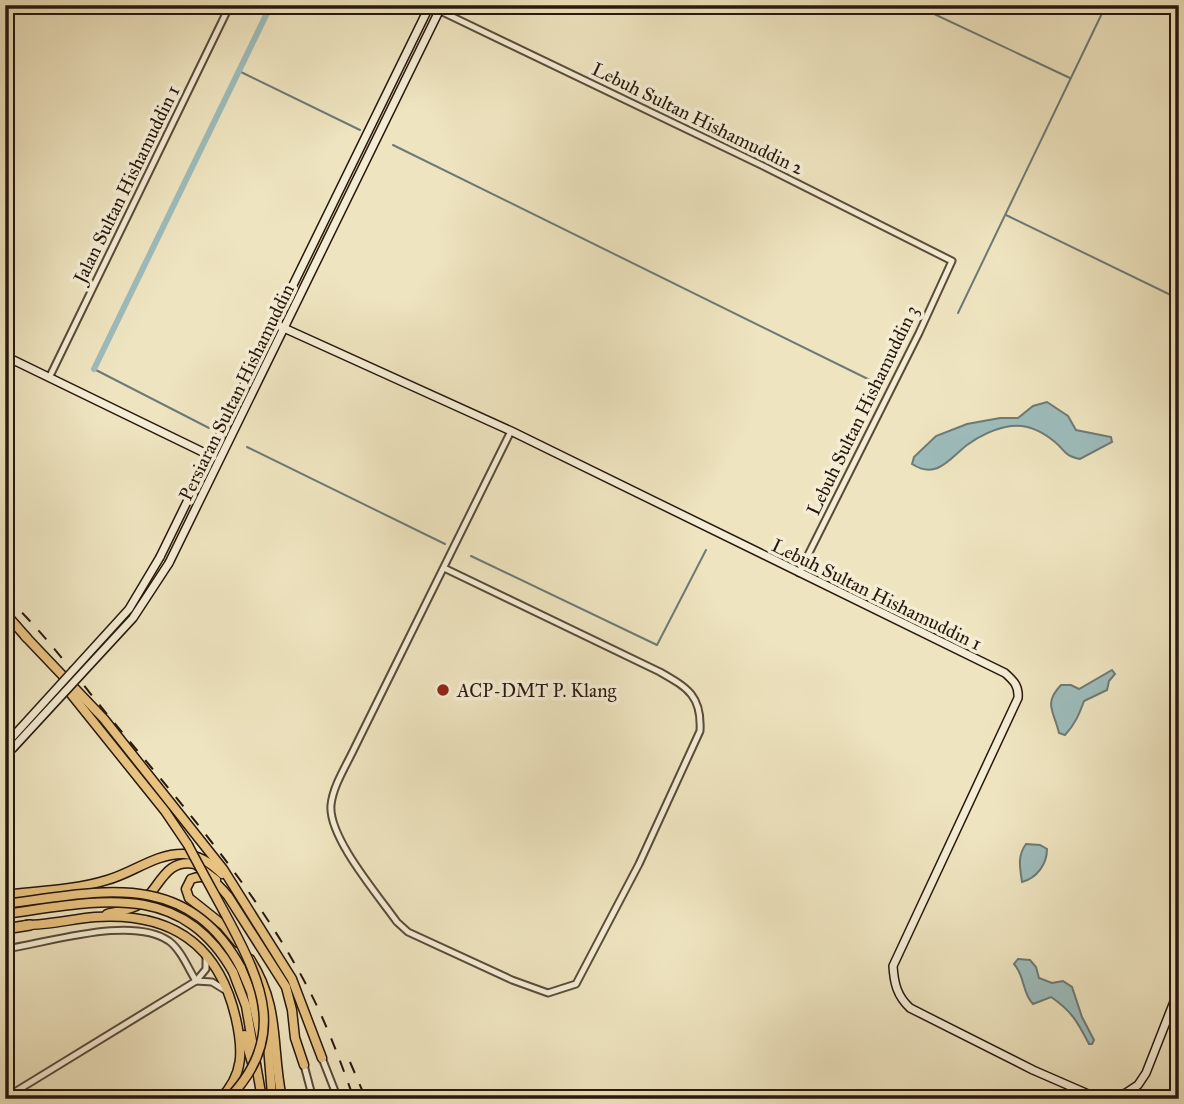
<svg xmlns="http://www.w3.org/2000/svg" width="1184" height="1104" font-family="'IM FELL Great Primer',serif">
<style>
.water{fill:#9dbcbb;stroke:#6e7a75;stroke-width:2}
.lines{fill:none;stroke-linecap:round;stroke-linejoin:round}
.stream{stroke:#6e7a75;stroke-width:2}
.canal{stroke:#9dbcbb;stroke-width:6}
.street-casing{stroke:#5a4b39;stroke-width:9}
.secondary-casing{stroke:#28180c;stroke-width:10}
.primary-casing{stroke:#28180c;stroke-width:11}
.highway-casing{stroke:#28180c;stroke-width:12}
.street{stroke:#f4edd5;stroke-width:5}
.secondary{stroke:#f4edd5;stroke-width:7}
.primary{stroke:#e7c280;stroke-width:8}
.highway{stroke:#e7c280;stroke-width:9}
.rail{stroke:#28180c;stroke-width:2;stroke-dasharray:12 12;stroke-linecap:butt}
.secondary-bridge-casing{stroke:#28180c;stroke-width:10;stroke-linecap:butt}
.primary-bridge-casing{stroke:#28180c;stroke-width:11;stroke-linecap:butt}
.secondary-bridge{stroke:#f4edd5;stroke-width:7}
.primary-bridge{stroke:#e7c280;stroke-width:8}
.poi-dot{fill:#8f2418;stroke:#f4edd5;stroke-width:2.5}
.labels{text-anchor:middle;stroke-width:7;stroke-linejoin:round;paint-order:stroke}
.street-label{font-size:19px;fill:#28180c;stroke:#f4edd5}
.poi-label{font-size:19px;fill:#28180c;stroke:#f4edd5;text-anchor:start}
</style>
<rect width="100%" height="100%" fill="#eee4bf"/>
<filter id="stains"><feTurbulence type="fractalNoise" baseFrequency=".00286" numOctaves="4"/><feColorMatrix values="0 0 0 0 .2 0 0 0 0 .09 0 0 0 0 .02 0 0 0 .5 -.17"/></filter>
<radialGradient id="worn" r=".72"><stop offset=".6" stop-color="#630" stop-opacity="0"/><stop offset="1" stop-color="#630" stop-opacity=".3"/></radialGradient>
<g class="water">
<path d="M1047 402 1068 416 1076 430 1111 437 1112 442 1080 459C1064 456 1066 451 1055 442 1042 431 1027 424 1011 426 996 428 979 436 967 445 949 459 937 480 912 464L914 457 936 436 967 424 1000 418H1018L1033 406Z"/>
<path d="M1112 670 1115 674 1109 681 1107 690 1084 701C1079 715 1075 724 1065 735L1059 733C1054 711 1043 704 1061 685H1071L1079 689Z"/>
<path d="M1026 844 1040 845 1047 849C1047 864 1037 878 1022 882 1020 868 1017 856 1026 844Z"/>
<path d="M1018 959 1030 960 1036 967 1039 978 1052 983 1063 981 1072 987 1082 1017 1094 1040 1092 1044H1089C1078 1023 1072 1011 1051 997L1033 1004C1022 993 1025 976 1014 964Z"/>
</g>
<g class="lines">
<g class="stream">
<polyline points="915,5 1070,78"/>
<polyline points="239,71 360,130"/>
<polyline points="393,145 876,383"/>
<polyline points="1006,215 1179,299"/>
<polyline points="958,313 1106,5"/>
<polyline points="94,369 209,428"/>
<polyline points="247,447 445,544"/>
<polyline points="471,556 657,645 706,550"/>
</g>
<polyline class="canal" points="94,369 271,5"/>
<defs>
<g id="street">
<polyline points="430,6 761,165 952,261 919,333 799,573"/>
<polyline points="50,376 230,5"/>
<path d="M444 568 660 672C688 688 702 696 700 731L639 864 576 984 548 993 512 980 408 932 397 922C378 895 328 837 331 805 333 786 346 766 354 749L511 431"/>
<path d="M5 949C48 943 132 915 169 941 181 950 188 968 196 981"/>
<polyline points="196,981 212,982 225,990"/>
<polyline points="322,1058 338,1099"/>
<polyline points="304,1065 313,1099"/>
<polyline points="5,1098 196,981 206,969 206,956"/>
</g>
<g id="secondary">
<path d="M275 324 511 431 1005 673C1014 681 1019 686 1018 698L893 966C894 983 897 996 910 1008L1033 1070 1095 1097 1108 1098 1126 1093 1138 1085 1146 1073 1179 989"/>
<polyline points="5,356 213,457"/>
<polyline points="160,557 430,5"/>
<polyline points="169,563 442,5"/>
<polyline points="5,756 13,748"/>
</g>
<g id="primary">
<polyline points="5,613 27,638"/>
<polyline points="25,636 104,719 223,869 292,979 322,1058"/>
<polyline points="63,684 165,811 188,845"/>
<path d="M5 895C39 891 75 890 107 880 133 873 156 853 184 854 198 855 212 864 222 874"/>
<path d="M107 914C118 911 131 910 140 904 160 889 164 858 195 864L216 880"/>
<path d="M26 925C49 925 72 919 95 917 171 912 219 944 236 1019 243 1050 244 1075 220 1099"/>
<path d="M238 943 223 925 189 898 186 889 191 879C208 872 218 884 228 896L286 987 292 1010 295 1038 304 1065"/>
<path d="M250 959C281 1008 271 1045 282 1099"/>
<polyline points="241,968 251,992 261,1039"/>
<polyline points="233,972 246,1006 262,1099"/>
<polyline points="266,1021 272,1095"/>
<polyline points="244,1035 252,1063"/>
</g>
<polyline id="highway" points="5,929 30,925"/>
</defs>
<use href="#street" class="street-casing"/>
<use href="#secondary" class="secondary-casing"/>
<use href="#primary" class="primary-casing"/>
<use href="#highway" class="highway-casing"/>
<use href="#street" class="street"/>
<use href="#secondary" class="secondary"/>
<use href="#primary" class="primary"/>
<use href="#highway" class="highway"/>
<g class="rail">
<path d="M5 596C46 634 80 682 116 725 185 808 256 890 307 986 326 1022 340 1060 354 1099"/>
<polyline points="350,1062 366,1099"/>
</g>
<defs>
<g id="secondary-bridge">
<polyline points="7,743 129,609 160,557"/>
<polyline points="13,748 133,618 169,563"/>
</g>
<g id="primary-bridge">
<path d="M188 845C201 870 215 895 229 921 263 985 287 1039 228 1099"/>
<path d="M5 904C98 892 187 867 241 968"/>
<path d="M5 914C94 902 180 878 233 972"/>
</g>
</defs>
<use href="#secondary-bridge" class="secondary-bridge-casing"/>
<use href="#primary-bridge" class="primary-bridge-casing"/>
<use href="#secondary-bridge" class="secondary-bridge"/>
<use href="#primary-bridge" class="primary-bridge"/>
</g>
<circle class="poi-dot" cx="443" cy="690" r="7"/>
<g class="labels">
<g class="street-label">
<text transform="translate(698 118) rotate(26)" y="7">Lebuh Sultan Hishamuddin 2</text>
<text transform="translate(126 184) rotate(-64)" y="7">Jalan Sultan Hishamuddin 1</text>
<text transform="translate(236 392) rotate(-64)" y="7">Persiaran Sultan Hishamuddin</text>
<text transform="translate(862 410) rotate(-64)" y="7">Lebuh Sultan Hishamuddin 3</text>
<text transform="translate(877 594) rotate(26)" y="7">Lebuh Sultan Hishamuddin 1</text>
</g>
<g class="poi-label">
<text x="457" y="697">ACP-DMT P. Klang</text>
</g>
</g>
<rect width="1184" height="1104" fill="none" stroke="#eee4bf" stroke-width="28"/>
<rect x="7" y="7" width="1170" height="1090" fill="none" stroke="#28180c" stroke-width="3.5"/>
<rect x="14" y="14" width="1156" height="1076" fill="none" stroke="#28180c" stroke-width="2"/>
<rect width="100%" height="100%" filter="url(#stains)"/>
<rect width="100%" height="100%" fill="url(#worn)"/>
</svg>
